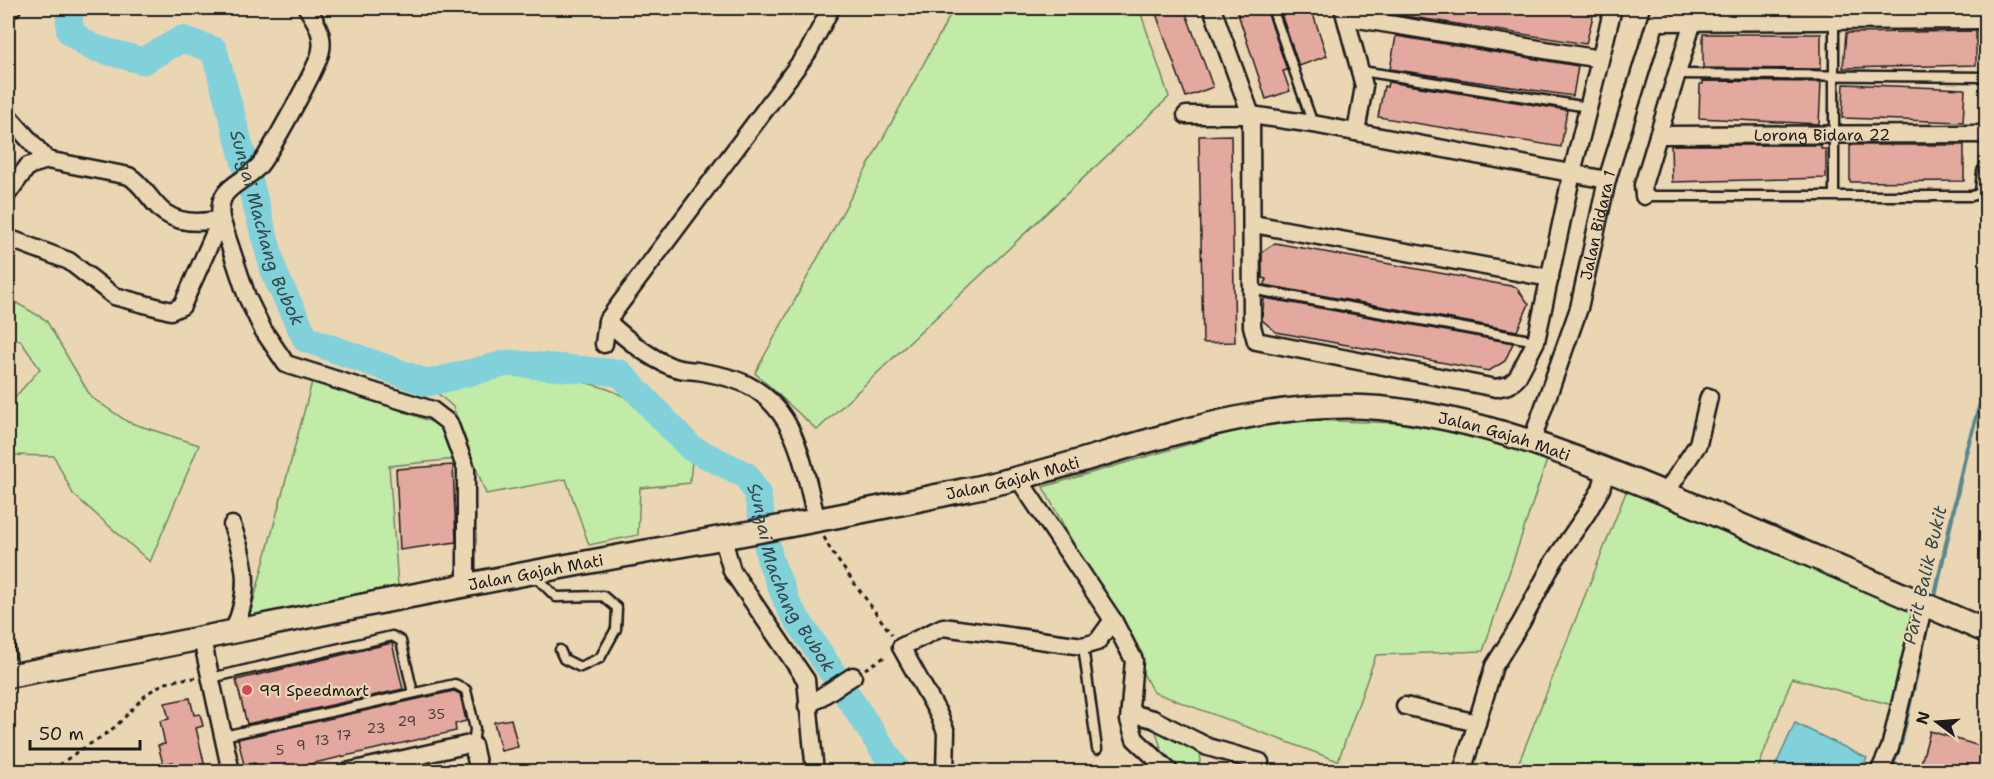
<svg xmlns="http://www.w3.org/2000/svg" width="1994" height="779" font-family="'Shantell Sans',sans-serif">
<style>
.green{fill:#c2eba7;stroke:#6f8462;stroke-width:1.5}
.water{fill:#80d1d9;stroke:#58898d;stroke-width:1.5}
.lines{fill:none;stroke-linecap:round;stroke-linejoin:round}
.stream{stroke:#58898d;stroke-width:4.5}
.river{stroke:#80d1d9;stroke-width:27}
.building{fill:#e3a99f;stroke:#1c1c1c;stroke-width:1.5}
.service-casing{stroke:#1c1c1c;stroke-width:13}
.minor-casing{stroke:#1c1c1c;stroke-width:21}
.secondary-casing{stroke:#1c1c1c;stroke-width:27}
.path{stroke:#1c1c1c;stroke-width:3;stroke-dasharray:4.5 4.5;stroke-linecap:butt}
.service{stroke:#ebd6b4;stroke-width:8}
.minor{stroke:#ebd6b4;stroke-width:16}
.secondary{stroke:#ebd6b4;stroke-width:22}
.poi-dot{fill:#d1495b;stroke:#ebd6b4;stroke-width:2}
.labels{text-anchor:middle;stroke-width:4.5;stroke-linejoin:round;paint-order:stroke}
.number-label{font-size:14px;fill:#4e3f3d}
.street-label{font-size:16px;fill:#1c1c1c;stroke:#ebd6b4}
.poi-label{font-size:16px;fill:#1c1c1c;stroke:#ebd6b4;text-anchor:start}
.water-label{font-size:18px;font-style:italic;fill:#35494b;stroke:#ebd6b4}
</style>
<rect width="100%" height="100%" fill="#ebd6b4"/>
<filter id="ink" filterUnits="userSpaceOnUse"><feTurbulence type="fractalNoise" baseFrequency=".0167" numOctaves="2"/><feDisplacementMap in="SourceGraphic" scale="12" xChannelSelector="R" yChannelSelector="G"/><feConvolveMatrix kernelMatrix="1 2 1 2 8 2 1 2 1" color-interpolation-filters="sRGB"/></filter>
<g filter="url(#ink)">
<g class="green">
<polygon points="954,8 1139,8 1169,97 817,430 755,373"/>
<polygon points="8,298 46,320 91,397 128,422 199,445 150,562 73,494 54,456 8,455 8,405 40,369 20,340 8,339"/>
<path d="M514 372C547 377 584 379 615 392 645 405 669 438 692 460L690 483 640 488 638 535 589 545 566 479 486 494 453 407 435 391Z"/>
<polygon points="313,378 440,425 456,459 389,466 398,586 248,622"/>
<polygon points="1275,419 1397,423 1481,437 1548,457 1483,651 1376,655 1338,761 1153,692 1043,487"/>
<polygon points="1628,487 1921,612 1892,705 1792,678 1757,771 1515,772"/>
<polygon points="1150,712 1205,734 1198,771 1168,771"/>
</g>
<polygon class="water" points="1795,723 1867,758 1861,771 1773,771"/>
<g class="lines">
<g class="stream">
<polyline points="1934,600 1966,452 1986,384"/>
<polyline points="1890,772 1901,743 1930,614"/>
</g>
<path class="river" id="s1" d="M69 8 70 32 91 47 143 61 182 39 214 50 275 275 306 339 428 383 508 363 620 373 691 448 746 475 757 493 770 560 789 607 898 772"/>
</g>
<g class="building">
<polygon points="1154,8 1184,8 1213,87 1186,97"/>
<polygon points="1236,8 1266,8 1287,70 1283,71 1290,91 1266,99"/>
<polygon points="1279,8 1311,8 1327,56 1299,66"/>
<polygon points="1400,8 1595,8 1586,44 1399,15"/>
<polygon points="1976,31 1976,65 1843,68 1846,33"/>
<polygon points="1703,34 1821,34 1821,69 1703,68"/>
<polygon points="1396,36 1578,66 1573,96 1390,69"/>
<polygon points="1703,81 1821,82 1819,124 1699,118 1700,84 1703,84"/>
<polygon points="1388,82 1567,110 1561,147 1378,117 1384,86 1387,87"/>
<polygon points="1844,84 1965,89 1963,122 1842,118"/>
<polygon points="1231,135 1235,342 1203,343 1199,136"/>
<polygon points="1671,145 1821,145 1821,149 1826,149 1826,178 1672,182"/>
<polygon points="1850,145 1964,145 1964,181 1850,182"/>
<polygon points="1275,243 1516,287 1529,304 1517,331 1265,285 1266,279 1262,278 1262,252"/>
<polygon points="1264,298 1513,343 1505,361 1489,371 1276,332 1262,320"/>
<polygon points="453,465 456,542 400,550 396,469"/>
<polygon points="392,643 403,689 247,724 236,680"/>
<polygon points="454,691 460,694 466,721 455,724 456,731 279,771 257,771 255,763 244,765 238,739"/>
<polygon points="190,698 194,715 200,714 203,726 196,728 206,771 175,771 173,762 163,764 158,745 165,744 160,721 169,719 165,703"/>
<polygon points="511,719 518,747 501,751 494,722"/>
<polygon points="1930,731 1986,748 1983,771 1938,771 1920,767"/>
</g>
<g class="lines">
<defs>
<g id="service">
<polyline points="1272,8 1313,124"/>
<polyline points="1834,8 1834,195"/>
<polyline points="1362,71 1588,107"/>
<polyline points="1677,74 1986,77"/>
<polyline points="1644,196 1972,196 1984,192"/>
<polyline points="1251,289 1536,341"/>
<polyline points="534,575 556,597 603,596 617,608 616,629 600,658 580,667 564,659 560,650"/>
<polyline points="8,632 13,675"/>
<polyline points="1083,646 1097,749"/>
<polyline points="211,678 392,636 401,641 413,693"/>
<polyline points="224,736 455,684 466,690 475,729 473,745"/>
</g>
<g id="minor">
<path d="M307 8C315 20 324 34 321 50 320 63 267 158 258 167 239 186 216 187 221 219L247 297 263 330 286 364 432 410 449 423 466 469V585"/>
<polyline points="1212,8 1251,115 1252,326 1256,341 1496,388 1509,385 1517,378 1536,341 1572,173 1613,8"/>
<polyline points="1343,8 1364,86 1356,132"/>
<polyline points="8,11 12,8"/>
<polyline points="1346,17 1600,59"/>
<polyline points="1656,22 1986,20"/>
<polyline points="1186,115 1251,115 1313,124 1607,180"/>
<polyline points="8,116 47,160"/>
<path id="s2" d="M1658 135 1986 134"/>
<polyline points="1984,192 1986,172"/>
<path d="M8 193 28 166 47 160 129 176C144 185 151 203 165 213 181 224 203 223 221 219"/>
<polyline points="1644,196 1643,185 1697,8"/>
<polyline points="1253,224 1550,278"/>
<polyline points="8,238 69,261 114,296 171,311 182,306 221,219"/>
<path d="M607 321C625 338 646 356 670 366 678 370 688 370 697 371 735 377 763 385 785 420 803 449 808 488 817 521"/>
<polyline points="604,344 607,321 808,52 831,8"/>
<path id="s3" d="M1532 440 1579 308 1607 180 1660 8"/>
<polyline points="1018,478 1113,620 1134,660 1129,720 1135,739 1170,772"/>
<polyline points="1665,494 1698,444 1709,397"/>
<path d="M232 525C247 566 251 590 233 632"/>
<polyline points="723,539 732,571 806,680 815,772"/>
<polyline points="202,639 231,772"/>
<polyline points="807,706 853,676"/>
<polyline points="1405,706 1477,723"/>
<polyline points="1130,713 1153,719 1208,747 1260,762"/>
<polyline points="346,772 470,744 473,745 479,772"/>
<polyline points="945,772 946,732 938,713 901,647 943,627 1083,646 1097,642 1113,620"/>
<polyline points="1462,772 1494,666 1521,623 1554,561 1587,513 1601,489 1606,470"/>
<polyline points="1879,772 1890,748 1922,612 1921,603"/>
</g>
<g id="secondary">
<path id="s4" d="M8 676C159 648 310 615 462 586 617 555 773 531 927 498 958 491 988 486 1018 478 1137 448 1254 397 1380 408 1484 418 1578 458 1674 497 1779 541 1882 586 1986 631"/>
</g>
</defs>
<use href="#service" class="service-casing"/>
<use href="#minor" class="minor-casing"/>
<use href="#secondary" class="secondary-casing"/>
<g class="path">
<polyline points="824,537 831,551 892,635"/>
<polyline points="865,669 888,655"/>
<polyline points="1273,766 1292,772"/>
<path d="M53 772C67 756 90 745 107 733 142 707 142 680 196 678"/>
</g>
<use href="#service" class="service"/>
<use href="#minor" class="minor"/>
<use href="#secondary" class="secondary"/>
</g>
</g>
<circle class="poi-dot" cx="247" cy="690" r="6"/>
<g class="labels">
<g class="number-label">
<text x="436" y="719">35</text>
<text x="407" y="726">29</text>
<text x="376" y="733">23</text>
<text x="344" y="740">17</text>
<text x="322" y="745">13</text>
<text x="301" y="750">9</text>
<text x="280" y="755">5</text>
</g>
<g class="street-label">
<text dy="6" stroke="none"><textPath href="#s2" startOffset="164">Lorong Bidara 22</textPath></text>
<text dy="6" stroke="none"><textPath href="#s3" startOffset="225">Jalan Bidara 1</textPath></text>
<text dy="6" stroke="none"><textPath href="#s4" startOffset="1528">Jalan Gajah Mati</textPath></text>
<text dy="6" stroke="none"><textPath href="#s4" startOffset="1024">Jalan Gajah Mati</textPath></text>
<text dy="6" stroke="none"><textPath href="#s4" startOffset="538">Jalan Gajah Mati</textPath></text>
</g>
<g class="poi-label">
<text x="259" y="696">99 Speedmart</text>
</g>
<g class="water-label">
<text dy="6" stroke="none"><textPath href="#s1" startOffset="368">Sungai Machang Bubok</textPath></text>
<text transform="translate(1925 575) rotate(-77)" y="6">Parit Balik Bukit</text>
<text dy="6" stroke="none"><textPath href="#s1" startOffset="1089">Sungai Machang Bubok</textPath></text>
</g>
</g>
<rect width="1994" height="779" fill="none" stroke="#ebd6b4" stroke-width="30"/>
<rect x="15" y="15" width="1964" height="749" fill="none" stroke="#1c1c1c" stroke-width="2" filter="url(#ink)"/>
<g transform="translate(1937 722) rotate(286)" stroke="#ebd6b4" stroke-width="4.5" paint-order="stroke">
<path d="M0-4.5L10 22L0 15L-10 22Z" fill="#1c1c1c"/>
<text y="-9" font-size="16" font-weight="bold" text-anchor="middle" fill="#1c1c1c">N</text>
</g>
<path d="M30 740v9h110v-9" fill="none" stroke="#1c1c1c" stroke-width="3"/>
<text x="39" y="740" font-size="18" fill="#1c1c1c" stroke="#ebd6b4" stroke-width="4.5" paint-order="stroke">50 m</text>
</svg>
